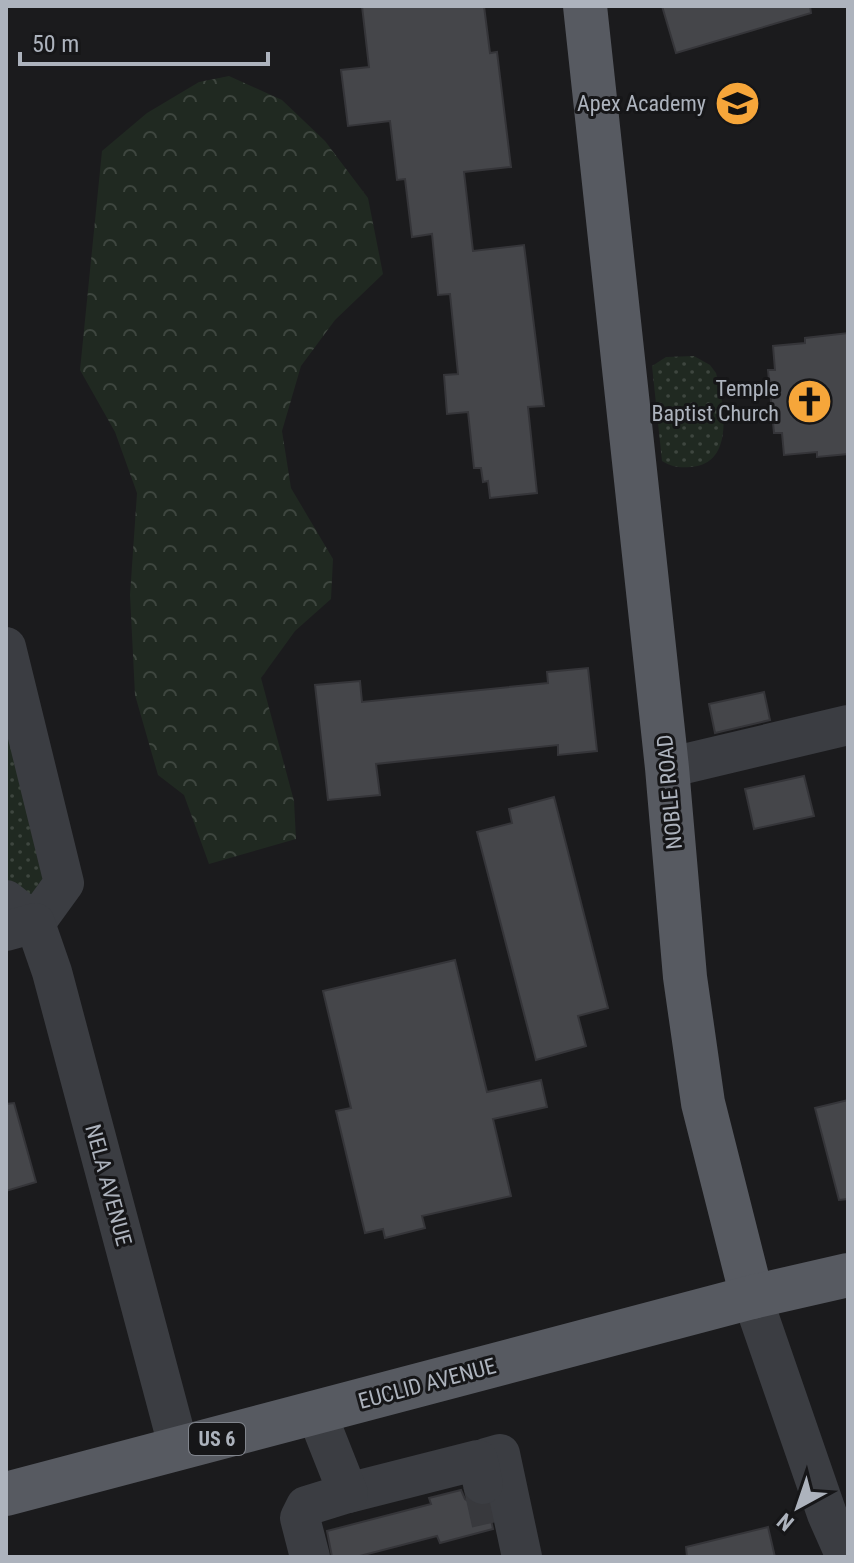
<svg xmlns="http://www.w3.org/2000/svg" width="854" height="1563" font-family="'Roboto Condensed',sans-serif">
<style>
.green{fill:url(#green-dots)}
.forest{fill:url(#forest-crowns)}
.building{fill:#45464a;stroke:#353539;stroke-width:2}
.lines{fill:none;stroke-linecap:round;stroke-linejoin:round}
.minor-tunnel{stroke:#38393d;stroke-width:40;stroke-dasharray:40 20;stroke-linecap:butt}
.minor{stroke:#3b3d42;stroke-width:40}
.major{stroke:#575a61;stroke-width:44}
.labels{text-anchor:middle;stroke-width:6;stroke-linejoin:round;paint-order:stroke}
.shield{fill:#161618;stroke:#80848c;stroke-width:2}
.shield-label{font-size:20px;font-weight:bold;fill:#adb3bd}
.poi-label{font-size:22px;fill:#adb3bd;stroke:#161618;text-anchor:end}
.street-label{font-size:22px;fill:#adb3bd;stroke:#161618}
</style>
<defs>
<pattern id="green-dots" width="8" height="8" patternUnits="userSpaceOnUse" patternTransform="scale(2)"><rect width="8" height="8" fill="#202921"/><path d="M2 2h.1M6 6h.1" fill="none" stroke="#3e463f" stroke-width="1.8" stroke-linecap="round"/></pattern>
<pattern id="forest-crowns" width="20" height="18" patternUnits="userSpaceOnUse" patternTransform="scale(2)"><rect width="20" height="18" fill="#202921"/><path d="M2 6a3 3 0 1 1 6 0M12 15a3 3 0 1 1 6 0" fill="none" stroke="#3e463f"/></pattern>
</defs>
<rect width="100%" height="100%" fill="#1b1b1d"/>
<g class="green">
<path d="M694 356 710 365 716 373C724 403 736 464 691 467 679 468 672 467 662 461L652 366 666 357Z"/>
<polygon points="6,647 64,883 35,923 6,900"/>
</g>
<polygon class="forest" points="229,76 282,100 325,141 368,198 383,274 335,320 301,366 282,431 291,488 333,559 331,599 295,631 261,678 294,801 296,839 209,864 184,795 158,775 135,695 130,595 137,493 115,432 80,370 102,151 147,113 199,82"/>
<g class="building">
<polygon points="362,6 484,6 490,53 497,52 511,167 464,172 473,251 524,245 544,406 528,407 537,493 490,498 488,481 483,482 481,468 474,468 468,412 447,414 444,375 458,374 450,294 438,295 432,234 412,237 405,179 397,180 390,121 348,126 341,70 369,67"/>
<polygon points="662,6 810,6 811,13 676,53"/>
<polygon points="848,333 848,454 817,457 817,452 784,455 782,433 774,433 768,370 775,370 773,346 805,343 805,338"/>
<polygon points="588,668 597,751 558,755 558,745 376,764 380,795 328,800 315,685 360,681 362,702 548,683 547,672"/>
<polygon points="764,692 770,720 715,733 709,704"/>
<polygon points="804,776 814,816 754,829 745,789"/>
<polygon points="554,797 608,1008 578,1016 586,1046 536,1060 477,832 512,823 509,809"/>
<polygon points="455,960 487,1092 541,1080 547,1107 493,1119 511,1196 422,1216 425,1228 385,1238 383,1229 365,1233 336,1111 351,1108 323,991"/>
<polygon points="848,1100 848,1199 839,1200 815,1108"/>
<polygon points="14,1103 36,1182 6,1191 6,1104"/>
<polygon points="461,1490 465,1499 475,1506 488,1506 493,1529 440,1543 437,1536 356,1557 332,1557 327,1531 431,1504 429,1498"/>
<polygon points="768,1527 775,1557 687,1557 686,1547"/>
</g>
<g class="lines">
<polyline class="minor-tunnel" points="483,1484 493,1529"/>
<g class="minor">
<polyline points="6,647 64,883 35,923 6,900"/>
<polyline points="667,768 848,725"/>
<polyline points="6,931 35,923 52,972 179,1449"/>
<polyline points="752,1297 827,1514 846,1557"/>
<polyline points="486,1458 500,1454 522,1557"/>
<polyline points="348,1493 478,1460 483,1484"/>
<polyline points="310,1557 300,1518 306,1506 348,1493 316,1412"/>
</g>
<g class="major">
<polyline points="585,6 667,768 685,977 703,1103 752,1297"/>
<polyline points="6,1494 752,1297 848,1275"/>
</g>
</g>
<defs>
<symbol id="school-disc" viewBox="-11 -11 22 22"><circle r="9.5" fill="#f6a63a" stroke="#161618"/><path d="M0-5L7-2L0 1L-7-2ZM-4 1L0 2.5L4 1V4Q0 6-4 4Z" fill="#111"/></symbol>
<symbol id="church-disc" viewBox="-11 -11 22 22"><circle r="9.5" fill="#f6a63a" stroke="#161618"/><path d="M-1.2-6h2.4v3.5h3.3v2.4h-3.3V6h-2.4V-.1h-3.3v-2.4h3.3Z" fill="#111"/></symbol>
</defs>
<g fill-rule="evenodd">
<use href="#school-disc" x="712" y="78" width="51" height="51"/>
<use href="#church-disc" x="784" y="376" width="51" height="51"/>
</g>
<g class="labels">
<rect class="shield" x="189" y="1423" width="56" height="32" rx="6"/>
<g class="shield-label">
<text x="217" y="1446">US 6</text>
</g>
<g class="poi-label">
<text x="706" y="111">Apex Academy</text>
<text x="779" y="396">Temple<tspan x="779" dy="25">Baptist Church</tspan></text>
</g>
<g class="street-label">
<text transform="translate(669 792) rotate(-95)" y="8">NOBLE ROAD</text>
<text transform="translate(109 1185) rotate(75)" y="8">NELA AVENUE</text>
<text transform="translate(427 1383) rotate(-15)" y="8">EUCLID AVENUE</text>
</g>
</g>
<rect width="854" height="1563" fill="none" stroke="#adb3bd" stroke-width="16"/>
<g transform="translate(798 1507) rotate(220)" stroke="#161618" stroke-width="6" paint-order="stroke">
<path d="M0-6L14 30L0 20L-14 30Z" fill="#adb3bd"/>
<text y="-12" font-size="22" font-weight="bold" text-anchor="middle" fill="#adb3bd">N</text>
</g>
<path d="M20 52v12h248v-12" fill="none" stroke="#adb3bd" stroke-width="4"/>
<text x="32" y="52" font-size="24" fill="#adb3bd" stroke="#161618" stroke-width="6" paint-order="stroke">50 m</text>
</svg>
